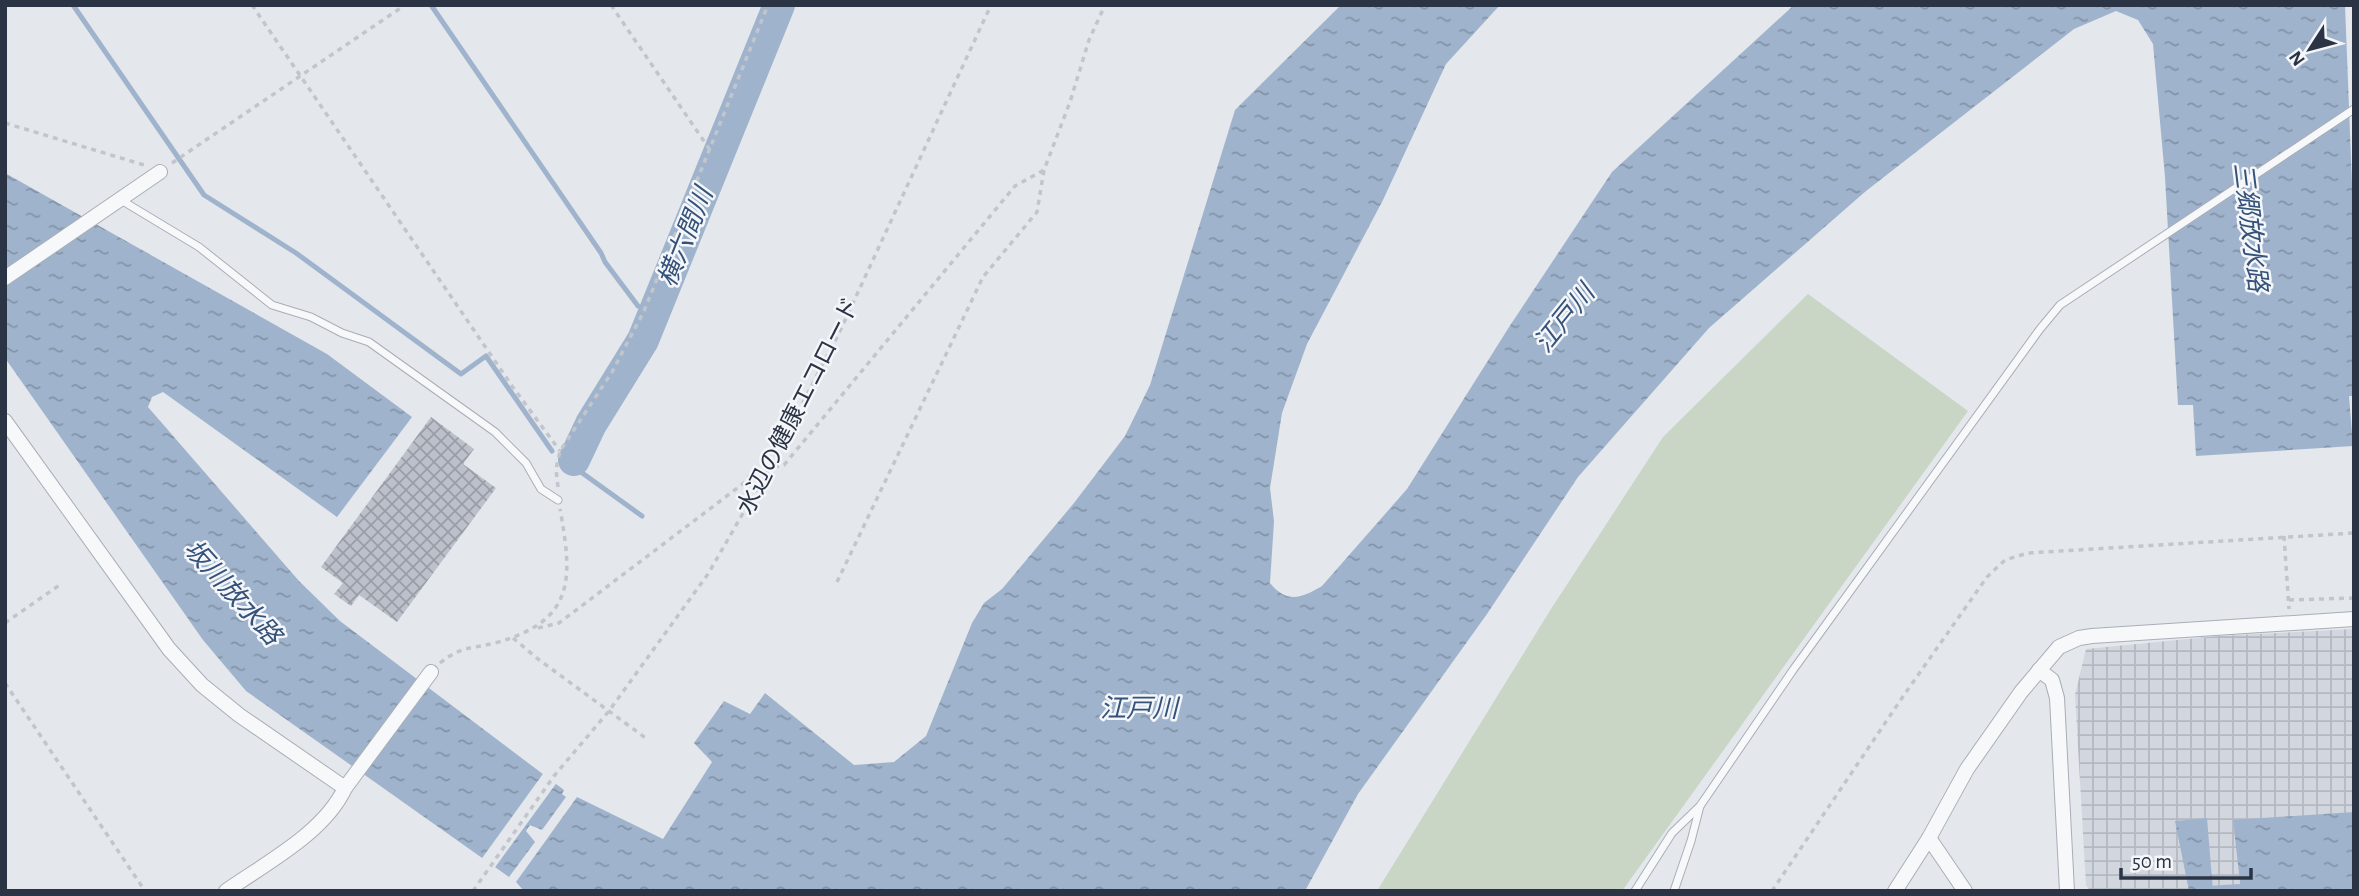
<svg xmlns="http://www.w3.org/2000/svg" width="2359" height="896" font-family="'Alegreya Sans','Noto Sans JP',sans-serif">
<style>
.industrial{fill:url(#industrial-grid)}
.pitch{fill:#c9d6c5}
.water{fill:url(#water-ripples)}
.pier{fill:#e4e7ec}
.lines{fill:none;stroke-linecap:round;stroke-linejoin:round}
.stream{stroke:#9fb4cc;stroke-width:5}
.river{stroke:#9fb4cc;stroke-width:32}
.building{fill:url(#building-cross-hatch)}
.service-casing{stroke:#a9aeb7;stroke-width:9}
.minor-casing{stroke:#a9aeb7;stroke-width:16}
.path{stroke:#c2c5cb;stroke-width:3.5;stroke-dasharray:5 5;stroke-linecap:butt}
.service{stroke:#f7f8fa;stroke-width:7}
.minor{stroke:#f7f8fa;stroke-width:14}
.labels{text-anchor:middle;stroke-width:5;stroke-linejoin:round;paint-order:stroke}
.street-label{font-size:24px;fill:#2b3445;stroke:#f4f6f9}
.water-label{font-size:26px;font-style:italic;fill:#34527a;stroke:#f4f6f9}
</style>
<defs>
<pattern id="industrial-grid" width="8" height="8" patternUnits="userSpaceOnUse" patternTransform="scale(1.75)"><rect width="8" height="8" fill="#d2d6de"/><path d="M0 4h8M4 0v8" fill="none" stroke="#b4b8c0"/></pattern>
<pattern id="water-ripples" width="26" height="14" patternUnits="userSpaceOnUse" patternTransform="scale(1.75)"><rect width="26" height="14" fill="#9fb4cc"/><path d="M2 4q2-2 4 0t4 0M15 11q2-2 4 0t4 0" fill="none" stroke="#8293a7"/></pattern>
<pattern id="building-cross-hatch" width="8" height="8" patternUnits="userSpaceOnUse" patternTransform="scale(1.75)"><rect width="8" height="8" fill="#bbc0ca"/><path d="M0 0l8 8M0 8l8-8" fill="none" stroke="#989da6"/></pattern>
</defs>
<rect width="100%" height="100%" fill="#e4e7ec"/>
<polygon class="industrial" points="2354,629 2354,891 2090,891 2086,885 2075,695 2086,649 2218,636"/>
<polygon class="pitch" points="1808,294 1968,411 1622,891 1377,891 1551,609 1663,437"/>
<g class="water">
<path d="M1341 5H1500L1446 64 1383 200 1307 344 1282 413 1270 488 1274 521 1270 583C1287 604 1302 598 1322 586L1407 489 1511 324 1612 172 1794 5H2345L2354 235V396H2349L2353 446 2196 456 2193 405H2178L2165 177 2153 44 2138 20 2116 11 2074 29 1866 191 1709 328 1578 477 1487 614 1358 794 1305 891H524L516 882 577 797 663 839 712 762 694 743 724 701 750 714 765 693 854 765 894 762 926 736 972 623 984 603 1002 589 1074 503 1125 436 1150 385 1235 110Z"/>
<polygon points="5,173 327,354 412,417 337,517 163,392 152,397 148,407 299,581 340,621 564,790 562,794 566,797 542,830 530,825 526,831 535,842 509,877 246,691 203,640 5,358"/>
<polygon points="2354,812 2354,891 2241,891 2233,820"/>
<polygon points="2207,818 2213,891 2189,891 2175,821"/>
</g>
<polygon class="pier" points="545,771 558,781 493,870 480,861"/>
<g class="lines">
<g class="stream">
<polyline points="73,5 204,195 296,253 461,374 486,356 552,451"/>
<polyline points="431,5 601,253 605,262 638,306"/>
<polyline points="567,462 642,516"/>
<polyline points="2200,891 2200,889 2247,886"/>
</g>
<polyline class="river" points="574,460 591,424 643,340 779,5"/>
</g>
<polygon class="building" points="431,417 474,449 463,464 496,488 397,622 359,595 351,606 334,594 343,583 321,567"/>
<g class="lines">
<defs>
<g id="service">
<polyline points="121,200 199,247 272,305 311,317 342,333 369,342 495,432 526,463 541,489 558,500"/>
<polyline points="1635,891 1672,833 1700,806 1793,670 2040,329 2060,305 2354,109"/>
<polyline points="1674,891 1691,841 1700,806"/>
</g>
<g id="minor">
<polyline points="5,278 160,172"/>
<polyline points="5,421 169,649 202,685 239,715 345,788"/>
<polyline points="2039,670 2052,680 2057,698 2067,891"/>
<polyline points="1929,838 1965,891"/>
<path d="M226 891C266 863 324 833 345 788L431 672"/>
<polyline points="1895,891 1929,838 1967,769 2021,692 2059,647 2079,638 2092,636 2354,619"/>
</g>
</defs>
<use href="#service" class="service-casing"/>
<use href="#minor" class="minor-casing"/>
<g class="path">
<polyline points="252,5 512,386 560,451"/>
<polyline points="611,5 710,150"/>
<polyline points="5,123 144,165"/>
<polyline points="172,163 405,5"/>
<polyline points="558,487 556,469 560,451 612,372 644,311 768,5"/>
<polyline points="2284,536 2289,609"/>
<polyline points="837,582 983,277 1037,212 1044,170 1070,102 1089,40 1105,5"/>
<polyline points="2289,600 2354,598"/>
<polyline points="5,623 61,584"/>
<polyline points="538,628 559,623 744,483 753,471 784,465 1015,186 1044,170"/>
<polyline points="513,638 538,659 647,739"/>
<path d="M440 663C461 646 471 649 495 643 575 621 573 580 560 509"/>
<polyline points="5,683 145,891"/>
<polyline points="473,891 554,776 609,711 708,574 769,468 840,331 991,5"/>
<polyline points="1772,891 1904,695 1987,577 2005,560 2028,553 2354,533"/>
</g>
<use href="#service" class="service"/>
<use href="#minor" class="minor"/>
</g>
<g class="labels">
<g class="street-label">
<text transform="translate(798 406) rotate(-63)" y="8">水辺の健康エコロード</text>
</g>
<g class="water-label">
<text transform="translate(2251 227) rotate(83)" y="9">三郷放水路</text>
<text transform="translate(685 237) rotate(-68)" y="9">横六間川</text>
<text transform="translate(1564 318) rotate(-51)" y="9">江戸川</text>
<text transform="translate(233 592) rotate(48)" y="9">坂川放水路</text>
<text x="1139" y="717">江戸川</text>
</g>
</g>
<rect width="2359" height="896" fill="none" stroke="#2b3445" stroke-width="14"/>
<g transform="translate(2310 49) rotate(234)" stroke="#f4f6f9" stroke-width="5" paint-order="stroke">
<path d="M0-5L12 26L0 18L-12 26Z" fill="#2b3445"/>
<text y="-10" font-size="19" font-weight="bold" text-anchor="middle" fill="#2b3445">N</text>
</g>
<path d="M2121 868v10h130v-10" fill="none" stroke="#2b3445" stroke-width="3.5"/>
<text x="2132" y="868" font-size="21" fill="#2b3445" stroke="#f4f6f9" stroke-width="5" paint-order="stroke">50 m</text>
</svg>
